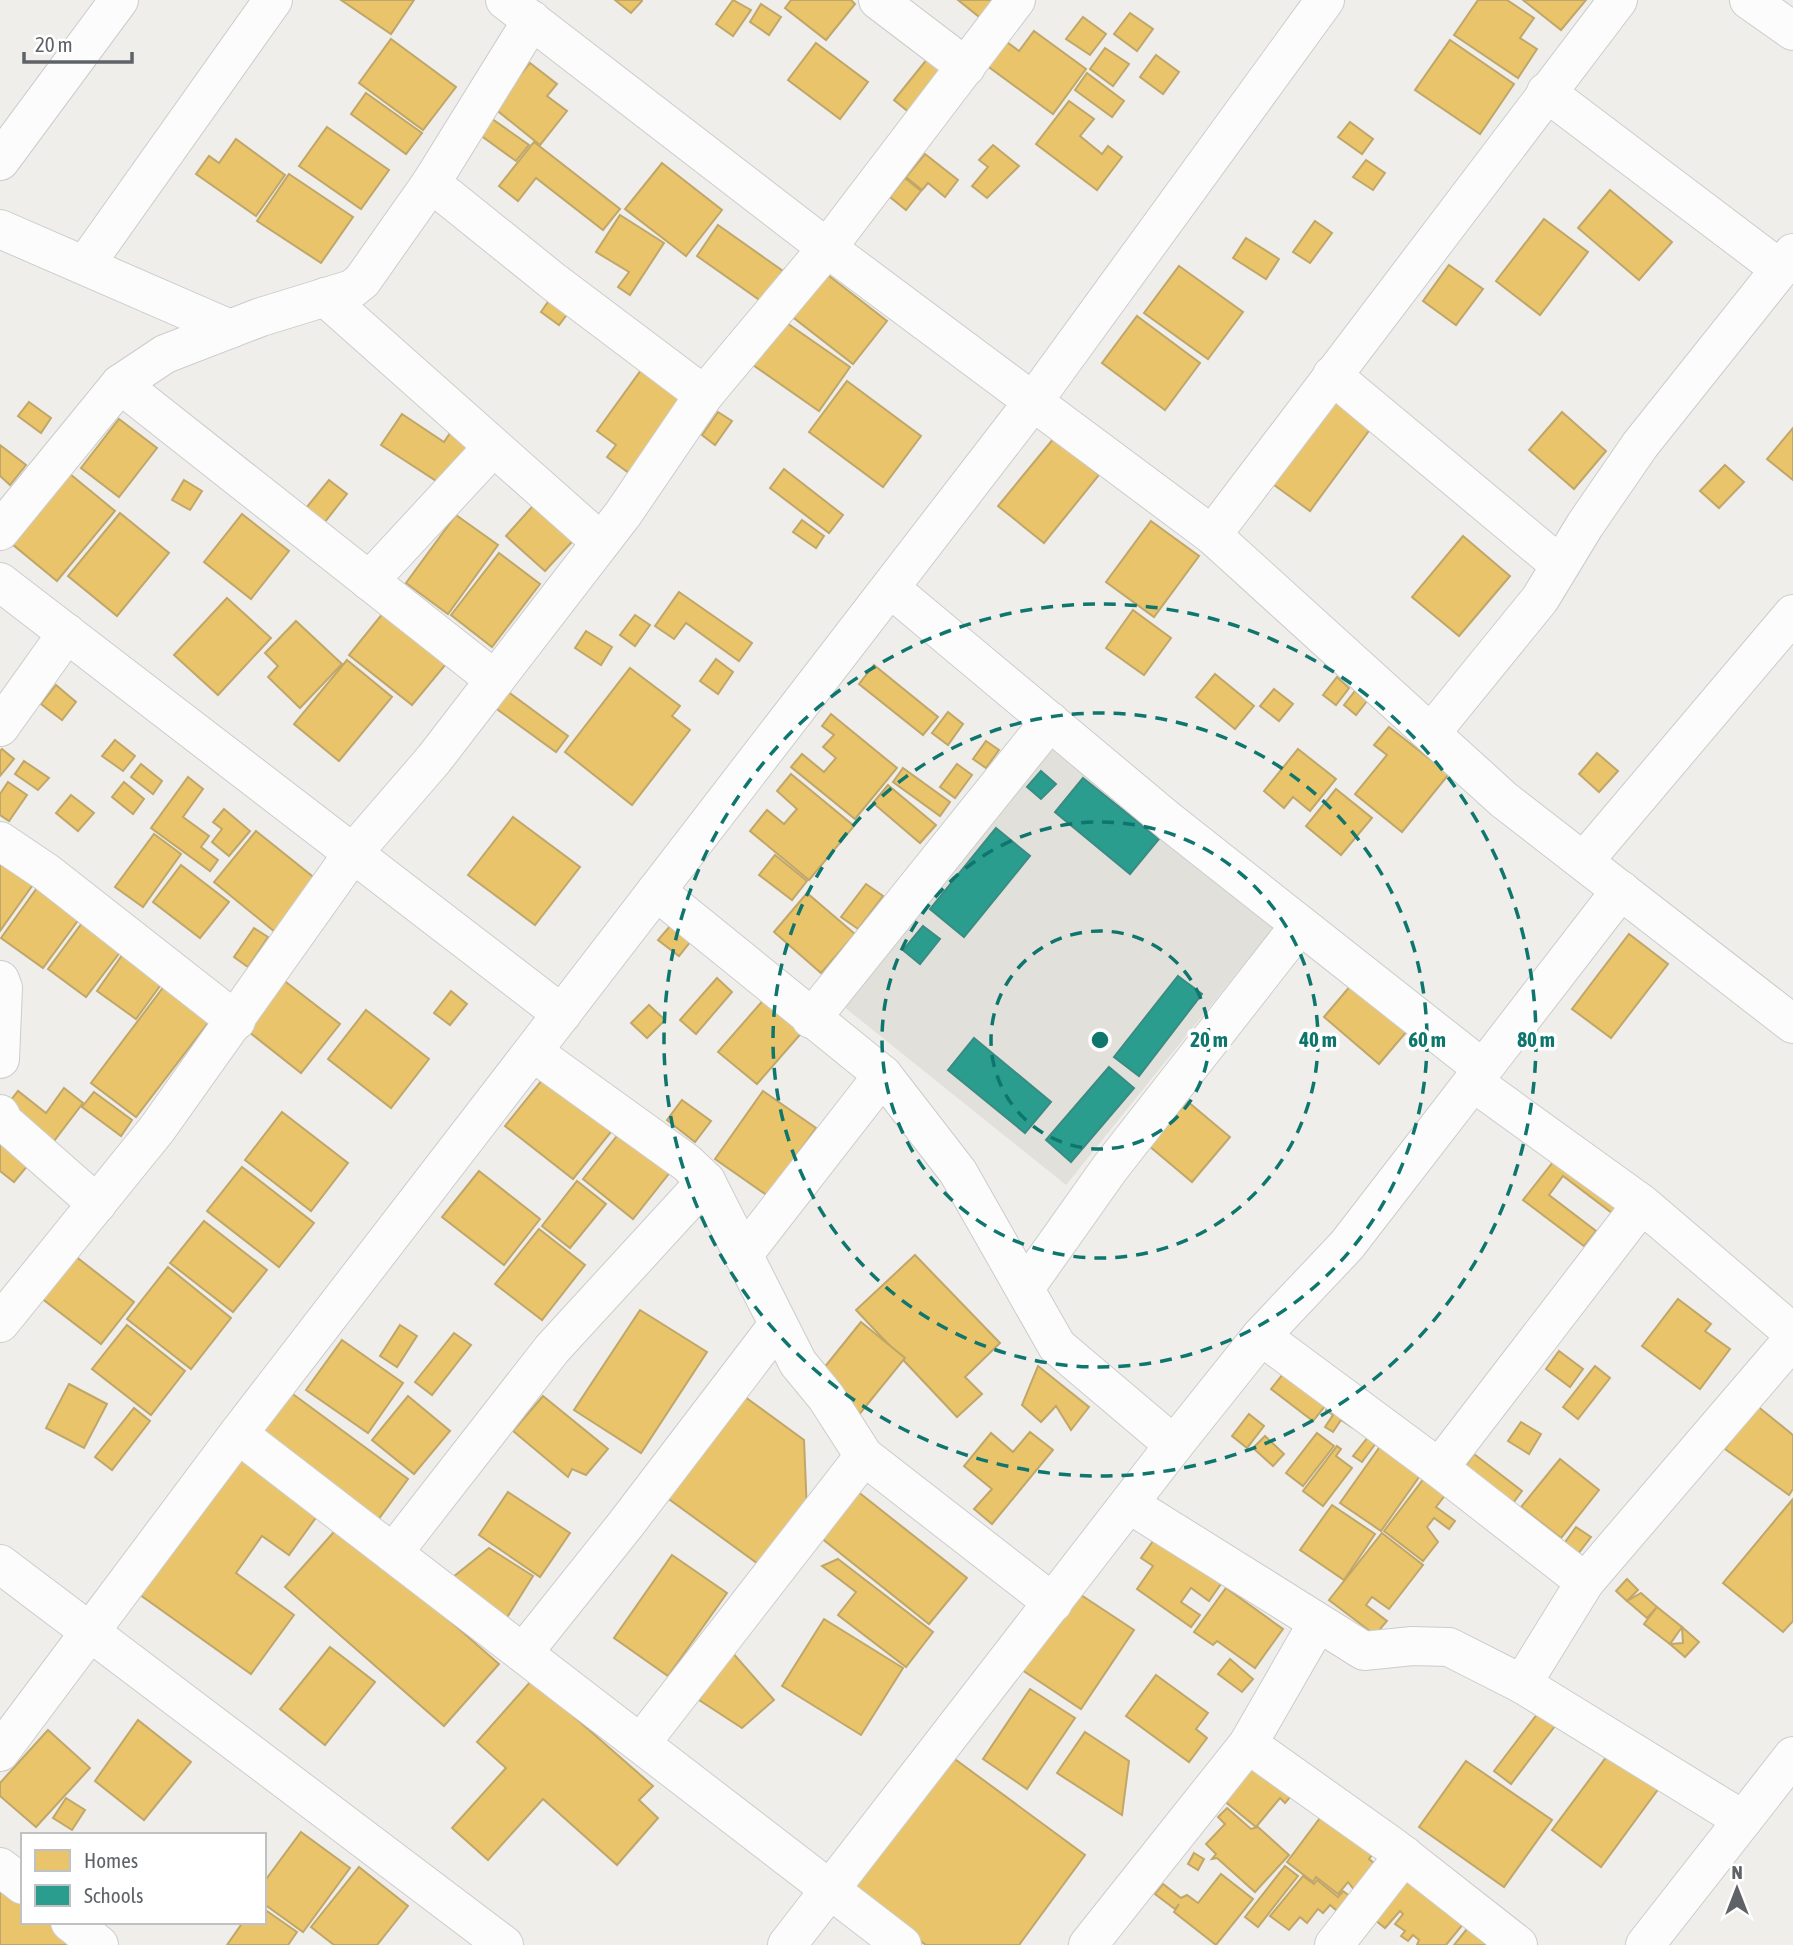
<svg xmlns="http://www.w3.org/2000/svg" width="1793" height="1945" font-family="'Asap Condensed',sans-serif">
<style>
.education{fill:#e2e0da}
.homes{fill:#e9c46a;stroke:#c0a769;stroke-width:2}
.schools{fill:#2a9d8f;stroke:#3a8c83;stroke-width:2}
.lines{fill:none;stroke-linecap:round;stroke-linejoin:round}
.minor-casing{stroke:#cbcccc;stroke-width:40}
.minor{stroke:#fdfcfc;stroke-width:38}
.ring{fill:none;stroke:#0f766e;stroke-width:3.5;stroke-dasharray:12 9}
.centre{fill:#0f766e;stroke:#fff;stroke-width:3.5}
.ring-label{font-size:21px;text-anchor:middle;font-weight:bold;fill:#0f766e;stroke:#fff;stroke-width:7;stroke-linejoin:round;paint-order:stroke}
</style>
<rect width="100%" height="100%" fill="#efeeea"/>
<polygon class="education" points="1049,741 1277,923 1066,1185 838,1002"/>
<g class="homes">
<polygon points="341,0 414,0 391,34"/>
<polygon points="615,0 641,0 642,1 631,13"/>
<polygon points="733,0 751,10 733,36 716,24"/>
<polygon points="791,0 851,0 855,4 826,40 785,8"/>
<polygon points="958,0 1000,0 983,20"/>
<polygon points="1478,0 1507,0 1534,18 1520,38 1537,49 1518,78 1454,35"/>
<polygon points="1523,0 1586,0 1561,30"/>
<polygon points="761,4 781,17 769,35 750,22"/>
<polygon points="1130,13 1153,29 1137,51 1114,34"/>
<polygon points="1083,17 1106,34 1090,55 1066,39"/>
<polygon points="1034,31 1086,69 1053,114 986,65 1004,40 1019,51"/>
<polygon points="391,39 456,87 423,130 359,83"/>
<polygon points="1450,40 1514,84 1480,134 1415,90"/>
<polygon points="816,43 868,82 840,119 788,80"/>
<polygon points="1105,48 1129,64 1113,86 1090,69"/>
<polygon points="1156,55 1179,72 1163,94 1140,77"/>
<polygon points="928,58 944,71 910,113 894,100"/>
<polygon points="530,63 557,84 547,96 567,111 540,145 494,108"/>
<polygon points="1087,73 1124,101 1112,117 1075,90"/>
<polygon points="366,93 422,133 406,154 351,114"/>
<polygon points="1069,101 1094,119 1080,136 1102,154 1108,146 1122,157 1097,190 1036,144"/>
<polygon points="488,116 529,145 516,161 476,132"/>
<polygon points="1350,122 1373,139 1362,154 1338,137"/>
<polygon points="327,127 389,170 361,209 299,166"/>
<polygon points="236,139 285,175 256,216 196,174 209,156 219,163"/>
<polygon points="534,142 620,209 603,230 536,178 518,201 499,186"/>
<polygon points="993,145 1019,166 987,198 972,186 988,167 979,160"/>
<polygon points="925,154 958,180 945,197 928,183 922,190 906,177"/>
<polygon points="1366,160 1385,173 1373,190 1353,177"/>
<polygon points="662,163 722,210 686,256 625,209"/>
<polygon points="289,174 353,217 321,263 257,221"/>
<polygon points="905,178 921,191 906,210 890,197"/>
<polygon points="1610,190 1672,242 1639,280 1578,228"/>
<polygon points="620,215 664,243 630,295 618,287 629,272 596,252"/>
<polygon points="1544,219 1588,252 1540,315 1496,281"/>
<polygon points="1315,221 1332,233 1310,263 1293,252"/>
<polygon points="718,225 783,271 761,301 697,256"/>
<polygon points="1246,238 1279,259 1266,279 1233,258"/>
<polygon points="1449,265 1483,289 1456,325 1423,301"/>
<polygon points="1179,266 1243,312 1208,359 1144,313"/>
<polygon points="824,272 887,321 853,364 790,315"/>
<polygon points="552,296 571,309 559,325 541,312"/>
<polygon points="1137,316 1200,363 1165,410 1102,363"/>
<polygon points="784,321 850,367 819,411 753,365"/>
<polygon points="644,366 685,397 629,473 607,457 616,445 597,431"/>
<polygon points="847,381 921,436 883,487 809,432"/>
<polygon points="1332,400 1371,428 1310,511 1270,482"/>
<polygon points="29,402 51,418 41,433 18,416"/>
<polygon points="718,412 732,421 715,445 702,435"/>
<polygon points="1562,412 1606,451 1574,489 1529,450"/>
<polygon points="402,414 444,442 454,427 474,441 444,486 381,445"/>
<polygon points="119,419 157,448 119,497 81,468"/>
<polygon points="1793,428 1793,480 1767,459"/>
<polygon points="1054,438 1099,475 1044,543 998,506"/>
<polygon points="0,445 26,465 10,485 0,476"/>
<polygon points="1725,465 1744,482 1719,508 1700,491"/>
<polygon points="784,469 843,515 829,533 770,488"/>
<polygon points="70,474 115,511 57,581 12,544"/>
<polygon points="184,480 202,491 190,510 172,500"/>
<polygon points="329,480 347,494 324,523 306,508"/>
<polygon points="540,498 580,533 545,571 506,536"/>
<polygon points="120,513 169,553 117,616 68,576"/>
<polygon points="242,514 289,551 251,599 204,562"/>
<polygon points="456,515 498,545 448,614 406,583"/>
<polygon points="802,520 824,536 816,548 793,532"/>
<polygon points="1151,521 1199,556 1154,617 1106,582"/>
<polygon points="1463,536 1510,576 1459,636 1412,597"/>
<polygon points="499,553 540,584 492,647 451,615"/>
<polygon points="679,592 752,643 739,661 686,623 674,639 655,626"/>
<polygon points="227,598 271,638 218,695 174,655"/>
<polygon points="388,607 451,658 412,705 349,655"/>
<polygon points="1133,610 1171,638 1144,675 1106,648"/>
<polygon points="635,615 650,625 635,646 620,635"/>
<polygon points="296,621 342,664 300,708 268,677 278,666 265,653"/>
<polygon points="586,631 612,647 601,665 575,648"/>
<polygon points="716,659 733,672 718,694 700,681"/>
<polygon points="347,660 392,697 339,761 294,724"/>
<polygon points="874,665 938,717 923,735 859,684"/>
<polygon points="630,668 680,706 672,716 690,730 632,805 565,752"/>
<polygon points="1215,674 1254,706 1235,729 1196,697"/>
<polygon points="1337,677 1349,688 1336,705 1323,695"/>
<polygon points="56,685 76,702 62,720 41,704"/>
<polygon points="1274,689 1293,704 1279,721 1260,706"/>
<polygon points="507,691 568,736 556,752 494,707"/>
<polygon points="1355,691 1367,701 1356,715 1344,705"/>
<polygon points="948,712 963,724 948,745 932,733"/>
<polygon points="831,714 897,768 855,819 791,767 802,754 824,772 836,758 823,747 834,735 822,726"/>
<polygon points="1389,727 1449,774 1402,832 1355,794 1387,755 1374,745"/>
<polygon points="115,740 135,756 123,771 102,756"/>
<polygon points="986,741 999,750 986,768 973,759"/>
<polygon points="2,749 14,759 0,776 0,751"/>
<polygon points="1298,749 1336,779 1310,811 1293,797 1284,808 1264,791"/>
<polygon points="1597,753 1618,771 1599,792 1579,774"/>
<polygon points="24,761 49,778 38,790 15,774"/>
<polygon points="141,764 162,781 153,794 131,777"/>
<polygon points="957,764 972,775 955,798 940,787"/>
<polygon points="903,768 950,802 940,816 893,782"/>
<polygon points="791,774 854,826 809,880 750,831 767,810 784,824 797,809 777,791"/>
<polygon points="188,777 203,789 183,817 209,836 201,847 218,860 210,871 151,828"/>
<polygon points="8,782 27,795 9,821 0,815 0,794"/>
<polygon points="124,782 144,799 133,814 112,797"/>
<polygon points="888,785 936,825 920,843 873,803"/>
<polygon points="1336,789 1372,818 1341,855 1306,826"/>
<polygon points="71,795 94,813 78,831 56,813"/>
<polygon points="224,809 250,831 229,856 212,842 222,829 213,822"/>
<polygon points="513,817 580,867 535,925 468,875"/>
<polygon points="256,831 317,880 275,932 214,882"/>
<polygon points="154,834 181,854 143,907 115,887"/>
<polygon points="0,852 37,879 0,931"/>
<polygon points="775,855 807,881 792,900 759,875"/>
<polygon points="181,865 229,902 200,938 153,902"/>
<polygon points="42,881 85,911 43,968 1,938"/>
<polygon points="866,884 883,896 858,929 841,917"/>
<polygon points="807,893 855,934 821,973 774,932"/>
<polygon points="85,919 124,947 86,997 48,969"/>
<polygon points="671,925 691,941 679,956 658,940"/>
<polygon points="254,928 268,937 248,967 234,957"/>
<polygon points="1629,934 1668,964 1611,1038 1572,1009"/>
<polygon points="125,951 165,979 136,1019 97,991"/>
<polygon points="717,978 732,992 696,1034 680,1020"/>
<polygon points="282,979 340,1024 301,1073 244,1028"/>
<polygon points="1352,984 1408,1030 1379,1064 1324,1017"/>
<polygon points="165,985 211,1019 136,1117 91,1083"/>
<polygon points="773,989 811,1022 757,1084 718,1052"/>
<polygon points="451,991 467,1004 450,1025 434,1013"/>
<polygon points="649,1005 665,1020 647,1038 631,1023"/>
<polygon points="366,1010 429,1059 391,1108 328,1059"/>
<polygon points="551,1069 619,1122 573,1179 505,1126"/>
<polygon points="64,1088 83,1103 54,1141 7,1105 18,1091 46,1113"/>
<polygon points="763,1091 816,1128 768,1196 715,1159"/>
<polygon points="94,1092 132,1120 121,1136 82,1107"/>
<polygon points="682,1100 711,1121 695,1142 667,1120"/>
<polygon points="1187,1101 1230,1137 1192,1182 1149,1146"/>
<polygon points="282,1112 348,1163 311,1211 245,1160"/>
<polygon points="624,1127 675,1166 633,1219 583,1179"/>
<polygon points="0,1141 29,1164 14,1182 0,1171"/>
<polygon points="1561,1152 1627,1202 1616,1216 1563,1176 1549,1195 1596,1231 1584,1246 1523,1200"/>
<polygon points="242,1167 314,1223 279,1267 207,1211"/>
<polygon points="479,1171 540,1219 504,1265 442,1217"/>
<polygon points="577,1181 606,1204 570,1248 542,1226"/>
<polygon points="204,1221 267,1270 233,1312 170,1263"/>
<polygon points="539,1229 585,1265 542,1320 495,1284"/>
<polygon points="70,1252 134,1302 101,1344 36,1294"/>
<polygon points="915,1255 1000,1343 965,1377 982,1394 957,1417 856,1310"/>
<polygon points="168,1267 231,1318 191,1369 127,1319"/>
<polygon points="1678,1299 1711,1324 1705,1331 1730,1349 1700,1389 1642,1346"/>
<polygon points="640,1310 707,1352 641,1453 574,1410"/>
<polygon points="861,1322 905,1358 853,1422 819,1374"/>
<polygon points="127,1325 185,1371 151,1415 92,1369"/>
<polygon points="400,1325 417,1336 397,1367 380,1356"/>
<polygon points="454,1333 471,1345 432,1395 415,1382"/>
<polygon points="342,1340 403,1383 368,1433 306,1390"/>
<polygon points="1559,1351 1583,1369 1570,1387 1546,1369"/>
<polygon points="1038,1366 1089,1407 1071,1430 1056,1406 1041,1422 1022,1405"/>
<polygon points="1595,1366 1610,1378 1578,1419 1563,1407"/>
<polygon points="1283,1374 1325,1406 1313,1421 1271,1389"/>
<polygon points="69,1384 107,1404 84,1448 46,1428"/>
<polygon points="286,1389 408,1479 375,1524 253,1433"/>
<polygon points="741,1394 804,1440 807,1513 765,1569 666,1497"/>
<polygon points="408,1396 450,1431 414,1474 372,1440"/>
<polygon points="543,1396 608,1449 586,1475 572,1469 568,1477 513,1431"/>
<polygon points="1331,1404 1353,1428 1341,1420 1333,1432 1325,1427 1333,1415 1326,1410"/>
<polygon points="1756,1405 1793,1435 1793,1489 1789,1495 1725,1449"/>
<polygon points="134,1408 150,1421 112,1470 95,1457"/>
<polygon points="1249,1414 1264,1426 1247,1448 1232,1436"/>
<polygon points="1521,1422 1541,1434 1529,1454 1508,1441"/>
<polygon points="1030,1432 1053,1450 992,1524 974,1509 992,1489 964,1466 991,1433 1013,1452"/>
<polygon points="1317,1433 1334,1446 1303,1486 1286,1473"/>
<polygon points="1265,1436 1284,1454 1273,1466 1253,1448"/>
<polygon points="1368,1437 1379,1439 1362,1462 1353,1456"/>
<polygon points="1381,1445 1424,1470 1381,1531 1340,1503"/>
<polygon points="1337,1446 1341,1449 1336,1456 1352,1468 1323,1506 1303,1491"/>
<polygon points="237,1453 320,1512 289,1555 262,1536 236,1573 294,1615 251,1674 136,1592"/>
<polygon points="1474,1454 1522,1491 1510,1507 1462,1471"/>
<polygon points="1560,1459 1599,1490 1561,1538 1521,1507"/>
<polygon points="1428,1473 1450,1489 1436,1507 1455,1521 1449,1529 1434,1518 1427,1527 1438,1542 1423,1561 1384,1531"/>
<polygon points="852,1487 967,1578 929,1624 815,1533"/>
<polygon points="508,1492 570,1533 540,1577 479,1535"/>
<polygon points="1792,1500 1793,1621 1783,1632 1723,1583"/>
<polygon points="1332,1505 1375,1534 1344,1580 1300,1550"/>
<polygon points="340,1525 499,1664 444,1726 285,1587"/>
<polygon points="1576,1527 1591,1537 1578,1554 1563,1545"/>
<polygon points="1382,1533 1423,1565 1389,1609 1372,1597 1366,1605 1387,1621 1375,1635 1329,1600"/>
<polygon points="1158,1534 1223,1581 1209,1601 1191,1588 1181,1602 1200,1615 1191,1627 1137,1589 1153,1566 1141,1558"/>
<polygon points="489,1548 533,1576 506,1619 447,1582"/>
<polygon points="672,1555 727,1593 668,1676 614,1638"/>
<polygon points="838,1559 933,1632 906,1667 838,1615 856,1592 822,1566"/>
<polygon points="1627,1579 1638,1590 1627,1601 1616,1591"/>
<polygon points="1226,1588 1283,1629 1255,1668 1217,1641 1213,1645 1194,1632"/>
<polygon points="1072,1589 1134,1630 1081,1709 1019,1668"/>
<polygon points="1641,1593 1657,1607 1647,1618 1627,1601"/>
<polygon points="1657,1607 1682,1627 1670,1644 1644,1624"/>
<polygon points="824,1619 903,1668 861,1735 782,1686"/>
<polygon points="1682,1627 1699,1642 1685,1657 1670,1644 1683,1643"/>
<polygon points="330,1647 375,1682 325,1745 280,1709"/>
<polygon points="731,1651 774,1700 742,1728 699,1700"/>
<polygon points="1230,1659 1253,1679 1242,1692 1218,1674"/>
<polygon points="1156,1675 1208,1713 1196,1729 1207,1738 1189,1762 1126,1716"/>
<polygon points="532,1680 653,1786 639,1800 658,1818 617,1865 543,1799 488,1860 452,1828 506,1768 477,1742"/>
<polygon points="1030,1689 1075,1718 1027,1789 983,1759"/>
<polygon points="1538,1713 1555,1726 1511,1784 1494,1771"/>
<polygon points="138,1720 191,1762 144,1820 95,1781"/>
<polygon points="48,1730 90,1768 36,1827 0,1796 0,1783"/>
<polygon points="1085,1732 1129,1761 1122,1815 1057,1773"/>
<polygon points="1613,1748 1662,1784 1601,1867 1552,1830"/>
<polygon points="948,1754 1085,1855 1019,1945 926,1945 849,1888"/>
<polygon points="1258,1756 1298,1788 1285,1803 1280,1798 1256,1827 1222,1799"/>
<polygon points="1466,1761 1552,1820 1504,1887 1419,1827"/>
<polygon points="66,1798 85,1810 72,1830 53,1818"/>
<polygon points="1227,1808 1251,1829 1258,1827 1289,1855 1255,1892 1217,1858 1212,1859 1216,1854 1206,1844 1225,1824 1218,1817"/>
<polygon points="1326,1810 1376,1850 1369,1859 1380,1868 1359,1896 1348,1882 1338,1894 1316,1877 1313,1882 1287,1862"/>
<polygon points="301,1832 350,1868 303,1932 264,1904 264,1882"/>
<polygon points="1194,1853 1204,1859 1198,1870 1188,1864"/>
<polygon points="1403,1864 1469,1917 1446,1945 1417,1945 1419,1940 1413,1935 1408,1941 1401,1936 1405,1931 1395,1924 1403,1914 1400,1911 1385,1928 1370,1916"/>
<polygon points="1285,1866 1298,1876 1258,1927 1245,1917"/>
<polygon points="359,1867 408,1906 377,1945 334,1945 311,1927"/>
<polygon points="1221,1874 1253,1899 1216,1945 1174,1912 1179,1904 1175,1909 1155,1894 1163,1884 1181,1898 1187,1895 1198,1903"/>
<polygon points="1303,1876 1314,1884 1317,1880 1338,1897 1343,1891 1355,1900 1342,1915 1330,1905 1323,1913 1318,1909 1307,1923 1300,1917 1289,1930 1270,1916"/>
<polygon points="0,1879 23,1896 23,1922 57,1922 85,1945 0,1945"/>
<polygon points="264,1909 297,1932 288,1945 227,1945 243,1922 264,1922"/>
<polygon points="1471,1924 1497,1945 1454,1945"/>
</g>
<g class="schools">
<polygon points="1041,771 1056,784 1041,799 1027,787"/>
<polygon points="1083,778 1159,839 1130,874 1055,812"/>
<polygon points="996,828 1030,856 964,937 930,909"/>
<polygon points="923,926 940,939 920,964 903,950"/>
<polygon points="1178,976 1202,994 1139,1076 1114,1057"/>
<polygon points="974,1038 1051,1102 1025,1133 948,1070"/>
<polygon points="1109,1067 1134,1088 1071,1162 1046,1140"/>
</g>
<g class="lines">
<defs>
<g id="minor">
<polyline points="505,0 827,248 1212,535 1504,800 1793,1024"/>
<polyline points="878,0 966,67"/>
<polyline points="1749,0 1793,31"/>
<polyline points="1546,92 1780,269"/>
<polyline points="0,161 119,0"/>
<polyline points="431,183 554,282 704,395"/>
<polyline points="0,229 230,329"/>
<polyline points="85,265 273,0"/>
<polyline points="325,297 601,542"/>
<polyline points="1332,375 1560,565"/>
<polyline points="120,384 495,680"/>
<polyline points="0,531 120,384 165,354 261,317 352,289 362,281 431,183 532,20"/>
<polyline points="1212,535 1618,0"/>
<polyline points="369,581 493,447"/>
<polyline points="0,582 562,1014"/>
<polyline points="890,588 1170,822 1483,1069"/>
<polyline points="0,727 67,633"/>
<polyline points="1431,733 1540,599 1585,525 1640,445 1793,253"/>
<polyline points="0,841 46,872 236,1021"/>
<polyline points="1584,861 1793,614"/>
<polyline points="656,891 883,1075 958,1172 1057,1346 1174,1445"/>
<polyline points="0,980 3,988 0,1059"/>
<polyline points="811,1019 1050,721"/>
<polyline points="533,1052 687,1163 706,1181 798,1363 826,1397 864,1456 1053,1603"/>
<polyline points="1473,1082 1642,1204 1793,1333"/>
<polyline points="0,1114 4,1122 97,1204"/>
<polyline points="743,1255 883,1075"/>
<polyline points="1025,1288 1110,1168 1300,925"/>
<polyline points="0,1323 157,1129 353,853 434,759 623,514 704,395 827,248 1016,0"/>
<polyline points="1261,1336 1439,1468 1585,1582"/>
<polyline points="238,1434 902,1945"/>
<polyline points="1439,1468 1642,1204"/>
<polyline points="1129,1504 1364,1651 1412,1646 1449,1647 1522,1684 1585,1582 1793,1339"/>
<polyline points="393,1553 552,1349 706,1181"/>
<polyline points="0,1564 504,1945"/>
<polyline points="523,1653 626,1524 777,1326"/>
<polyline points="1522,1684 1743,1820"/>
<polyline points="641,1743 864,1456"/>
<polyline points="1248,1744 1393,1847 1518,1945"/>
<polyline points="0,1752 238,1434 1032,403 1325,0"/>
<polyline points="0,1867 23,1885"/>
<polyline points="70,1922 99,1945"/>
<polyline points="787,1945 1174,1445 1261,1336 1347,1245 1621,890"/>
<polyline points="1088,1945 1248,1744 1317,1624"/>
<polyline points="1334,1945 1404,1855"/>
<polyline points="1645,1945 1793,1756"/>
</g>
</defs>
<use href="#minor" class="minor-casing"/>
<use href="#minor" class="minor"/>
</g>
<g class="ring">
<circle cx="1100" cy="1040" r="109"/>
<circle cx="1100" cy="1040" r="218"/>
<circle cx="1100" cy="1040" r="327"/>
<circle cx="1100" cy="1040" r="436"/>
</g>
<circle cx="1100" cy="1040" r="10" class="centre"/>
<g class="ring-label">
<text x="1209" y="1047">20 m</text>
<text x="1318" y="1047">40 m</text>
<text x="1427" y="1047">60 m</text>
<text x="1536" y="1047">80 m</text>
</g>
<rect x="21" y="1833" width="245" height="91" fill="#ffffff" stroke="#bfc1c3" stroke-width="2"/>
<rect x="35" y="1850" width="35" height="21" fill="#e9c46a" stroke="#bfc1c3" stroke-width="2"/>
<text x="84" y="1868" font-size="21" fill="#5f6368">Homes</text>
<rect x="35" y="1885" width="35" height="21" fill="#2a9d8f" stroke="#bfc1c3" stroke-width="2"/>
<text x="84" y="1903" font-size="21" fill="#5f6368">Schools</text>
<g transform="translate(1737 1889)" stroke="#ffffff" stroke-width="5" paint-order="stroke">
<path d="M0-5L12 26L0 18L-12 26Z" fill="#5f6368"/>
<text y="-10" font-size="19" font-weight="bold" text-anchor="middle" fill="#5f6368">N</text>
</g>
<path d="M24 52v10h108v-10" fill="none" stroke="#5f6368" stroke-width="3.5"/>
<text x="35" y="52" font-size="21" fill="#5f6368" stroke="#ffffff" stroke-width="5" paint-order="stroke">20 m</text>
</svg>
